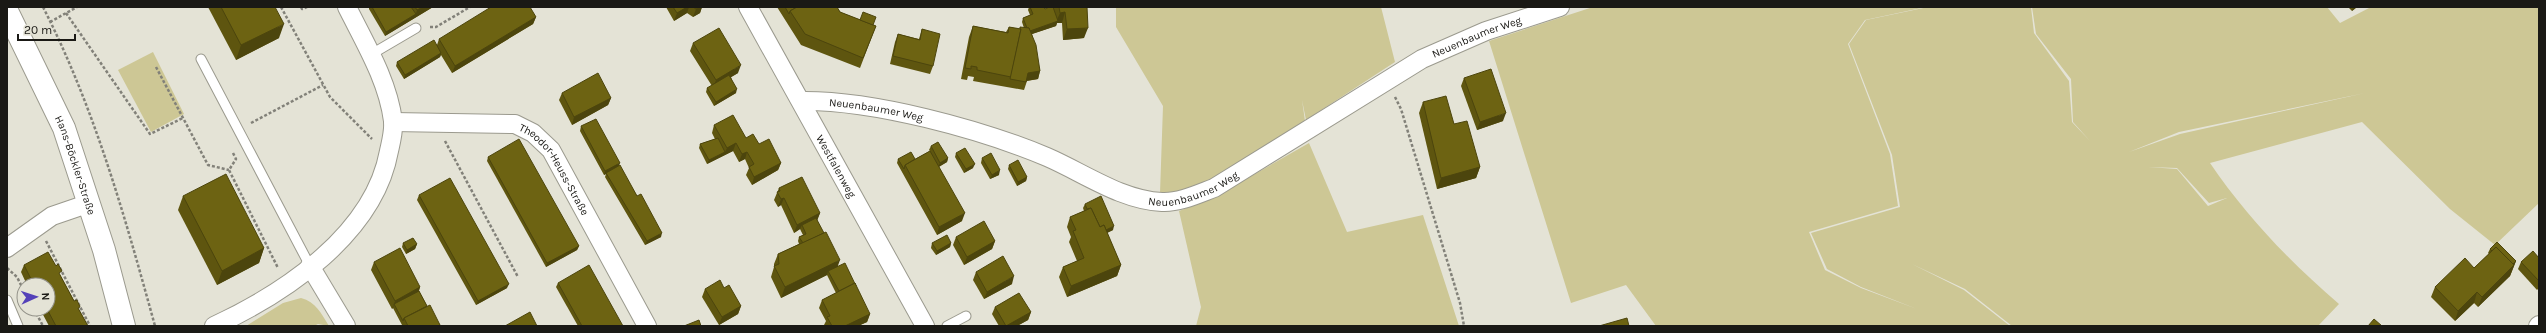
<svg xmlns="http://www.w3.org/2000/svg" width="2546" height="333" font-family="Karla,sans-serif">
<style>
.green{fill:#cdc795;fill-rule:evenodd}
.lines{fill:none;stroke-linecap:round;stroke-linejoin:round}
.service-casing{stroke:#9b9a8e;stroke-width:11}
.minor-casing{stroke:#9b9a8e;stroke-width:20}
.tertiary-casing{stroke:#9b9a8e;stroke-width:24}
.path{stroke:#828179;stroke-width:2.5;stroke-dasharray:3 2;stroke-linecap:butt}
.service{stroke:#fff;stroke-width:9}
.minor{stroke:#fff;stroke-width:18}
.tertiary{stroke:#fff;stroke-width:22}
.wall{fill:#5e550f}
.shaded-wall{fill:#4c450d}
.building{fill:#6d6312;stroke:#4c450d}
.labels{text-anchor:middle;stroke-width:4;stroke-linejoin:round;paint-order:stroke}
.street-label{font-size:11px;fill:#1a1915;stroke:#e4e3d6}
</style>
<rect width="100%" height="100%" fill="#e4e3d6"/>
<g class="green">
<polygon points="1116,7 1381,7 1395,62 1306,120 1302,100 1305,121 1213,181 1186,191 1160,193 1163,106 1116,27"/>
<path d="M1593 7H1926L1865 20 1848 44 1890 154 1898 206 1809 232 1825 270 1861 288 1917 309 1861 287 1827 269 1811 233 1900 207 1892 155 1849 44 1866 20 1928 7H2031L2034 33 2069 81 2072 122 2090 141 2073 122 2071 79 2036 34 2032 7H2327L2340 23 2371 7H2539V203L2495 245 2450 209 2362 122 2210 163C2246 216 2290 262 2339 304L2318 326H2012L1965 289 1912 264 1964 290 2010 326H1656L1626 285 1571 303 1489 41ZM2365 93 2180 134 2129 152 2179 132ZM2148 167 2177 168 2209 203 2227 198 2208 206 2177 169Z"/>
<polygon points="153,52 184,114 151,132 118,70"/>
<polygon points="1309,143 1347,232 1423,215 1459,326 1196,326 1201,307 1179,211 1213,198"/>
<path d="M301 298C316 302 321 313 329 326L318 324 314 326H246L283 303Z"/>
</g>
<g class="lines">
<defs>
<g id="service">
<polyline points="370,55 416,28"/>
<polyline points="201,59 310,266"/>
<polyline points="7,300 18,326"/>
<polyline points="947,326 966,316"/>
</g>
<g id="minor">
<path id="s1" d="M748 7 925 326"/>
<path id="s2" d="M801 101C873 100 980 129 1047 157 1084 173 1121 200 1162 202 1179 203 1198 194 1214 188L1422 59 1486 31 1560 7"/>
<path id="s3" d="M393 122 515 124 533 133 551 150 647 326"/>
<polyline points="7,248 52,216 90,203"/>
<polyline points="310,266 346,326"/>
<path d="M214 326C285 293 374 234 389 151 391 142 394 131 393 121 388 81 365 43 347 7"/>
<polyline points="2538,326 2539,325"/>
</g>
<g id="tertiary">
<path id="s4" d="M7 11 64 128 104 250 124 326"/>
</g>
</defs>
<use href="#service" class="service-casing"/>
<use href="#minor" class="minor-casing"/>
<use href="#tertiary" class="tertiary-casing"/>
<g class="path">
<path d="M43 7C95 109 125 217 155 326"/>
<polyline points="281,7 330,97 372,139"/>
<polyline points="301,7 302,9 307,7"/>
<polyline points="66,13 150,134 183,118"/>
<polyline points="50,22 77,7"/>
<polyline points="430,27 436,27 470,7"/>
<polyline points="156,67 208,165 229,170"/>
<polyline points="1395,97 1401,109 1460,303 1464,326"/>
<polyline points="251,123 323,85"/>
<polyline points="445,141 518,277"/>
<polyline points="233,153 236,159 229,170 278,268"/>
<polyline points="46,241 90,326"/>
<polyline points="7,268 17,277 24,291"/>
<polyline points="34,309 43,326"/>
</g>
<use href="#service" class="service"/>
<use href="#minor" class="minor"/>
<use href="#tertiary" class="tertiary"/>
</g>
<g class="wall">
<polygon points="208,7 275,7 279,38 236,60"/>
<polygon points="369,7 433,7 385,36 369,9"/>
<polygon points="666,7 702,7 700,13 693,17 687,13 674,21"/>
<polygon points="777,7 837,7 840,12 876,26 860,68 801,45"/>
<polygon points="1029,7 1044,7 1045,9 1053,7 1087,7 1084,38 1063,40 1062,23 1057,23 1056,26 1032,34 1040,71 1038,79 1027,81 1024,90 973,81 974,77 968,76 967,80 961,79 969,37 973,26 1006,32 1009,27 1019,29 1024,28 1022,22 1023,18 1030,15 1028,10"/>
<polygon points="2348,7 2357,7 2352,11"/>
<polygon points="536,17 533,24 452,73 441,55 440,57 404,79 396,66 397,62 437,45 439,39"/>
<polygon points="922,29 933,66 930,74 890,64 895,42 898,34 919,39"/>
<polygon points="693,43 738,73 731,77 736,93 714,106 706,92 707,88 712,86 690,51"/>
<polygon points="1464,78 1503,121 1477,130 1461,86"/>
<polygon points="562,93 611,98 608,105 572,125 559,100"/>
<polygon points="1423,102 1454,124 1480,167 1476,178 1437,189 1419,113"/>
<polygon points="714,125 746,138 759,144 781,163 778,170 752,185 746,175 749,168 745,159 739,162 733,151 707,164 699,148 700,144 715,139 712,133"/>
<polygon points="581,126 619,166 637,196 661,237 645,245 605,177 606,174 604,175 580,131"/>
<polygon points="931,146 948,158 947,162 939,167 962,221 937,235 897,163 898,159 915,159 930,151 929,150"/>
<polygon points="956,153 973,168 964,173 955,157"/>
<polygon points="488,157 579,246 577,250 546,267 487,161"/>
<polygon points="982,158 999,175 990,179 981,163"/>
<polygon points="1009,165 1027,177 1026,181 1017,186 1008,169"/>
<polygon points="779,188 820,213 817,220 838,267 870,314 867,322 858,326 825,326 824,325 826,321 819,308 822,300 836,293 827,275 781,298 771,277 774,267 774,264 778,254 799,244 798,241 799,237 803,235 800,229 794,233 781,205 778,207 774,200"/>
<polygon points="419,195 507,288 476,305 417,200"/>
<polygon points="183,196 264,248 259,263 217,285 178,210"/>
<polygon points="1085,204 1113,230 1107,233 1121,265 1117,276 1067,297 1059,277 1063,267 1077,261 1069,242 1071,237 1067,227 1070,217 1084,211 1083,208"/>
<polygon points="956,237 995,241 992,249 964,265 953,245"/>
<polygon points="403,243 417,244 415,249 406,254 402,247"/>
<polygon points="932,243 951,243 950,247 936,255 931,248"/>
<polygon points="2490,249 2516,261 2510,276 2478,307 2474,303 2455,321 2431,297 2435,287 2474,268 2489,254 2488,253"/>
<polygon points="2539,258 2539,288 2537,290 2518,269 2521,262"/>
<polygon points="374,262 420,287 419,291 427,306 440,325 440,326 401,326 402,325 393,308 392,309 371,270"/>
<polygon points="24,265 60,275 88,326 49,326 40,309 48,309 48,285 27,285 21,272"/>
<polygon points="976,272 1012,284 984,299 973,280"/>
<polygon points="558,283 623,326 578,326 556,287"/>
<polygon points="705,289 741,306 738,314 719,325 702,297"/>
<polygon points="995,307 1031,312 1028,320 1017,326 999,326 992,314"/>
</g>
<g class="shaded-wall">
<polygon points="423,7 433,7 385,36 386,32 416,14 417,10"/>
<polygon points="687,7 689,7 687,13 674,21 677,13"/>
<polygon points="699,7 702,7 700,13 693,17 696,9"/>
<polygon points="2353,7 2357,7 2352,11"/>
<polygon points="1065,12 1062,23 1057,23 1056,26 1026,36 1028,32 1056,22 1060,13"/>
<polygon points="536,17 533,24 452,73 455,66"/>
<polygon points="284,24 279,38 236,60 241,45"/>
<polygon points="1088,28 1084,38 1063,40 1067,29"/>
<polygon points="441,53 440,57 404,79 405,75"/>
<polygon points="741,65 738,73 713,88 716,80"/>
<polygon points="1040,71 1038,79 1025,81 1028,73"/>
<polygon points="737,89 736,93 714,106 716,102"/>
<polygon points="611,98 608,105 572,125 574,117"/>
<polygon points="1506,113 1503,121 1477,130 1480,122"/>
<polygon points="736,143 733,151 707,164 709,160 725,152 727,148"/>
<polygon points="747,152 745,159 739,162 742,154"/>
<polygon points="948,158 947,162 938,167 940,163"/>
<polygon points="620,163 618,168 606,173 606,174 604,175 605,171"/>
<polygon points="781,163 778,170 752,185 754,177"/>
<polygon points="975,164 973,168 964,173 966,169"/>
<polygon points="1480,167 1476,178 1437,189 1441,178"/>
<polygon points="1000,170 999,175 990,179 992,175"/>
<polygon points="1027,177 1026,181 1017,186 1018,182"/>
<polygon points="784,198 781,205 778,207 781,199"/>
<polygon points="820,213 817,221 802,225 800,229 794,233 797,225"/>
<polygon points="965,213 962,221 937,235 939,227"/>
<polygon points="1114,226 1113,230 1096,238 1097,234"/>
<polygon points="662,233 661,237 645,245 647,241"/>
<polygon points="995,241 992,249 964,265 967,257"/>
<polygon points="951,243 950,247 936,255 937,251"/>
<polygon points="417,244 415,249 406,254 407,250"/>
<polygon points="579,246 577,250 546,267 547,263"/>
<polygon points="264,248 259,263 217,285 222,271"/>
<polygon points="840,260 836,271 828,271 827,275 781,298 785,287"/>
<polygon points="2516,261 2510,276 2478,307 2482,297"/>
<polygon points="1121,265 1117,276 1067,297 1071,286"/>
<polygon points="1014,276 1012,284 984,299 987,292"/>
<polygon points="509,284 507,288 476,305 478,301"/>
<polygon points="420,287 417,295 394,304 393,308 392,309 395,301"/>
<polygon points="2477,292 2474,303 2455,321 2458,311"/>
<polygon points="741,306 738,314 719,325 722,317"/>
<polygon points="1031,312 1028,320 1017,326 1006,326"/>
<polygon points="870,314 867,322 858,326 845,326"/>
</g>
<g class="building">
<polygon points="221,7 275,7 284,24 241,45"/>
<polygon points="372,7 411,7 416,14 386,32"/>
<polygon points="415,7 423,7 417,10"/>
<polygon points="491,7 530,7 536,17 455,66 439,39"/>
<polygon points="673,7 687,7 677,13"/>
<polygon points="693,7 699,7 696,9"/>
<polygon points="785,7 797,7 790,11 789,14"/>
<polygon points="797,7 837,7 840,12 876,26 863,58 805,34 790,11"/>
<polygon points="1030,7 1044,7 1045,9 1049,7 1053,7 1058,21 1030,31 1029,28 1027,28 1023,18 1033,14"/>
<polygon points="1059,7 1087,7 1088,28 1067,29 1065,12 1060,13"/>
<polygon points="863,12 876,17 873,25 860,20"/>
<polygon points="973,26 1008,33 1009,27 1021,29 1011,77 977,70 977,67 971,66 971,69 965,68"/>
<polygon points="1020,27 1029,28 1036,45 1040,71 1028,73 1026,82 1010,79 1021,29 1020,29"/>
<polygon points="719,28 741,65 716,80 693,43"/>
<polygon points="922,29 940,34 933,66 893,56 898,34 920,40"/>
<polygon points="434,40 441,53 405,75 397,62"/>
<polygon points="1491,69 1506,113 1480,122 1464,78"/>
<polygon points="598,73 611,98 574,117 562,93"/>
<polygon points="729,75 737,89 716,102 707,88"/>
<polygon points="1446,96 1454,124 1467,121 1480,167 1441,178 1423,102"/>
<polygon points="733,115 746,138 753,134 759,144 769,139 781,163 754,177 749,167 754,164 747,152 742,154 736,143 727,148 714,125"/>
<polygon points="596,119 620,163 605,171 581,126"/>
<polygon points="718,138 725,152 709,160 700,144"/>
<polygon points="519,139 579,246 547,263 488,157"/>
<polygon points="938,142 948,158 940,163 931,146"/>
<polygon points="965,148 975,164 966,169 956,153"/>
<polygon points="930,151 965,213 939,227 905,165"/>
<polygon points="911,152 915,159 905,165 904,169 898,159"/>
<polygon points="991,153 1000,170 992,175 982,158"/>
<polygon points="1018,160 1027,177 1018,182 1009,165"/>
<polygon points="620,165 637,196 641,194 662,233 647,241 606,173"/>
<polygon points="226,174 264,248 222,271 183,196"/>
<polygon points="802,177 820,213 797,225 784,198 781,199 777,192 780,191 779,188"/>
<polygon points="450,178 509,284 478,301 419,195"/>
<polygon points="1101,196 1114,226 1106,230 1104,225 1100,227 1091,208 1087,209 1085,204"/>
<polygon points="1091,208 1100,227 1104,225 1121,265 1071,286 1063,267 1084,258 1073,231 1076,230 1070,217"/>
<polygon points="816,218 824,233 803,243 799,237 806,234 802,225"/>
<polygon points="984,221 995,241 967,257 956,237"/>
<polygon points="826,232 840,260 785,287 774,266 779,264 778,254"/>
<polygon points="947,235 951,243 937,251 932,243"/>
<polygon points="413,238 417,244 407,250 403,243"/>
<polygon points="2497,242 2516,261 2513,264 2496,247 2492,251 2490,249"/>
<polygon points="2496,247 2514,265 2482,297 2477,292 2458,311 2435,287 2465,258 2474,268"/>
<polygon points="400,248 420,287 395,301 374,262"/>
<polygon points="2533,251 2539,258 2539,281 2521,262"/>
<polygon points="48,252 56,266 58,264 62,271 59,273 74,301 77,300 80,307 78,308 88,326 56,326 47,309 48,309 48,285 34,285 24,265"/>
<polygon points="1003,256 1014,276 987,292 976,272"/>
<polygon points="845,263 856,286 855,283 839,291 828,271"/>
<polygon points="589,265 623,326 582,326 558,283"/>
<polygon points="720,280 724,288 729,285 741,306 722,317 705,289"/>
<polygon points="855,283 870,314 845,326 832,326 827,317 830,316 822,300"/>
<polygon points="419,291 427,306 404,318 403,321 394,304"/>
<polygon points="1019,293 1031,312 1006,326 995,307"/>
<polygon points="430,305 440,325 438,326 408,326 404,318"/>
<polygon points="530,312 537,326 505,326"/>
<polygon points="1627,318 1629,326 1599,326"/>
<polygon points="2374,319 2382,326 2368,326"/>
<polygon points="699,320 701,326 684,326"/>
</g>
<g class="labels">
<g class="street-label">
<text dy="4" stroke="none"><textPath href="#s2" startOffset="736">Neuenbaumer Weg</textPath></text>
<text dy="4" stroke="none"><textPath href="#s2" startOffset="76">Neuenbaumer Weg</textPath></text>
<text dy="4" stroke="none"><textPath href="#s4" startOffset="169">Hans-Böckler-Straße</textPath></text>
<text dy="4" stroke="none"><textPath href="#s1" startOffset="182">Westfalenweg</textPath></text>
<text dy="4" stroke="none"><textPath href="#s3" startOffset="184">Theodor-Heuss-Straße</textPath></text>
<text dy="4" stroke="none"><textPath href="#s2" startOffset="412">Neuenbaumer Weg</textPath></text>
</g>
</g>
<rect width="2546" height="333" fill="none" stroke="#1a1915" stroke-width="16"/>
<g transform="translate(36 297) rotate(87)"><circle r="19" fill="#e4e3d6" stroke="#939289"/>
<path d="M0-3L7 15L0 10L-7 15Z" fill="#5441b9"/>
<text y="-6" font-size="11" font-weight="bold" text-anchor="middle" fill="#1a1915">N</text>
</g>
<path d="M18 34v6h57v-6" fill="none" stroke="#1a1915" stroke-width="2"/>
<text x="24" y="34" font-size="12" fill="#1a1915" stroke="#e4e3d6" stroke-width="3" paint-order="stroke">20 m</text>
</svg>
